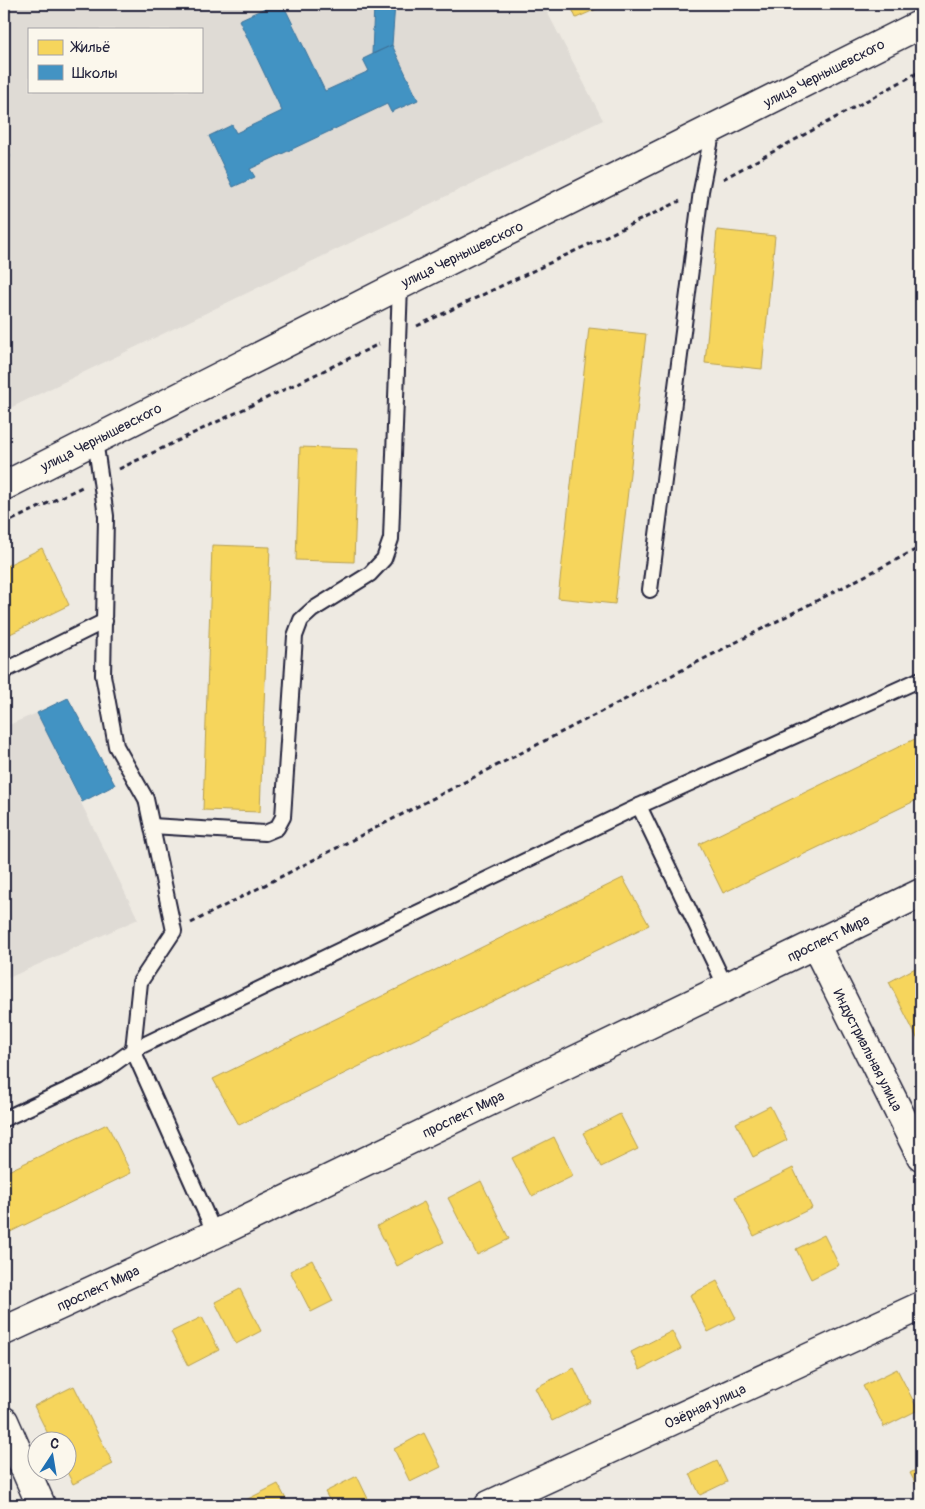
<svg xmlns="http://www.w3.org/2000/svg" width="925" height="1509" font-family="Pangolin,sans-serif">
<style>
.built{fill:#dfdbd5;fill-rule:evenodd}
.homes{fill:#f6d55c;stroke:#b69f52}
.schools{fill:#4393c3;stroke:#39719a}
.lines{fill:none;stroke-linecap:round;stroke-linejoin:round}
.service-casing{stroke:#22223b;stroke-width:18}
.minor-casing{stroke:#22223b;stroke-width:31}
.path{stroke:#22223b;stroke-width:3;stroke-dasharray:5 4;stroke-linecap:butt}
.service{stroke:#fbf7ec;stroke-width:14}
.minor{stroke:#fbf7ec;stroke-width:28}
.labels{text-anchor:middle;stroke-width:5;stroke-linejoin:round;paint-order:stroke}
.street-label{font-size:14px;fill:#22223b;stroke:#fbf7ec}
</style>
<rect width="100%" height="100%" fill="#eeeae2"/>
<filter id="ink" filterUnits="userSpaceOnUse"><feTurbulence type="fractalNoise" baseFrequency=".02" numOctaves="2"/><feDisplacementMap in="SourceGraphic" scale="10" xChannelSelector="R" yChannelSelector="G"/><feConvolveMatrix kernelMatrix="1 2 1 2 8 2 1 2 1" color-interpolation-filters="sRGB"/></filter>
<g filter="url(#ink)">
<g class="built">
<path d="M4 4H543L603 120 4 411ZM29 29H201V91H29Z"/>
<polygon points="37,713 138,919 4,980 4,727"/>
</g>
<g class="homes">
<polygon points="570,4 608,4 576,18"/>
<polygon points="717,230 775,236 762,369 705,363"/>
<polygon points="589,328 646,334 615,604 558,598"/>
<polygon points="300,447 358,449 354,562 296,560"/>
<polygon points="212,545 270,547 260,812 203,810"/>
<polygon points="42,548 69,605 4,637 4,567"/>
<polygon points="921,736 921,798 723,893 699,844"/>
<polygon points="623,878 649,925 239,1125 213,1079"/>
<polygon points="921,965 921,1041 919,1042 889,982"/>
<polygon points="770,1106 787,1140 753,1157 736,1123"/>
<polygon points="620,1114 638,1149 601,1167 583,1133"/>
<polygon points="107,1124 131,1173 4,1235 4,1173"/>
<polygon points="554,1137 573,1176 532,1196 512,1158"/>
<polygon points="793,1168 812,1208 754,1236 735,1197"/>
<polygon points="481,1181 509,1239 477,1255 448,1198"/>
<polygon points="424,1202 444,1242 397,1266 377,1226"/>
<polygon points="824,1235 839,1265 811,1279 796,1249"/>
<polygon points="312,1260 333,1301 311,1312 290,1271"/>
<polygon points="717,1281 736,1318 708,1332 690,1295"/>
<polygon points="240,1289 261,1331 236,1344 215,1302"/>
<polygon points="202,1317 219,1350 188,1366 171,1332"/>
<polygon points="672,1331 681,1349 640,1370 631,1352"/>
<polygon points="574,1368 591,1402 552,1421 535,1388"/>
<polygon points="897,1369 918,1410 884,1427 863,1386"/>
<polygon points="74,1386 113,1464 73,1484 67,1472 68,1442 52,1442 34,1406"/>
<polygon points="424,1433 441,1467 410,1482 394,1449"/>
<polygon points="717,1461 727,1482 700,1495 690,1474"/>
<polygon points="921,1467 921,1494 910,1473"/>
<polygon points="357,1476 371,1505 332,1505 325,1492"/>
<polygon points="278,1484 289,1505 249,1505 246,1500"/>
</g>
<g class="schools">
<polygon points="274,4 283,4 325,91 369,71 363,59 392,45 418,100 391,112 387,104 250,169 255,177 233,187 209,136 232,125 236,133 282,111 239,20"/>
<polygon points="374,4 395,4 392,45 372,54"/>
<polygon points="4,155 10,155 4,200"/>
<polygon points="68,698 115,785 82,802 37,713"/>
</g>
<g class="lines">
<defs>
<g id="service">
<polyline points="95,440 106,516 103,675 116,746 146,799 174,931 140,982 133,1050 215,1234"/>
<polyline points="650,590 701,191 713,129"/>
<polyline points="4,671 105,621"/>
<polyline points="639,806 726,987"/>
<polyline points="152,826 265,833 277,828 283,817 295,636 301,620 312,610 370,574 384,559 391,539 400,285"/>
<polyline points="4,1119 97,1076 133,1050 639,806 921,679"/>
</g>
<g id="minor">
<polyline points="4,486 400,285 921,24"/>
<polyline points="815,944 921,1156"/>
<polyline points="4,1331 215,1234 921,893"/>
<polyline points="4,1421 41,1505"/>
<polyline points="489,1505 921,1306"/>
</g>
</defs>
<use href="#service" class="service-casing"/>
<use href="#minor" class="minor-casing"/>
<g class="path">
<polyline points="723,179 921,71"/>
<polyline points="417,326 680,201"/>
<polyline points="119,469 379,344"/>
<polyline points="4,524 82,487"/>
<polyline points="191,923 921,547"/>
</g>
<use href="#service" class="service"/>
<use href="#minor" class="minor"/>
</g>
</g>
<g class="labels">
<g class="street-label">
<text transform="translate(824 73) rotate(-27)" y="5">улица Чернышевского</text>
<text transform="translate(462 254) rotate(-26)" y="5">улица Чернышевского</text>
<text transform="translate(101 437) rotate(-27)" y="5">улица Чернышевского</text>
<text transform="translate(828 938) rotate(-26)" y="5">проспект Мира</text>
<text transform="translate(868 1050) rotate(63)" y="5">Индустриальная улица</text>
<text transform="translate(463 1114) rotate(-26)" y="5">проспект Мира</text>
<text transform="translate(98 1288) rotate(-25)" y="5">проспект Мира</text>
<text transform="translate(705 1406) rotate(-25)" y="5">Озёрная улица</text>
</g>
</g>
<rect width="925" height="1509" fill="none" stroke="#fbf7ec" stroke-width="20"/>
<rect x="10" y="10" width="905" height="1489" fill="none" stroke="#22223b" stroke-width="2" filter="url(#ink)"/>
<rect x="28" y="28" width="175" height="65" fill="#fbf7ec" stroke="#a4a2a5"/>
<rect x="38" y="40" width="25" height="15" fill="#f6d55c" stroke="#a4a2a5"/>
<text x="72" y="52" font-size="15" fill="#22223b">Жильё</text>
<rect x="38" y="65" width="25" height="15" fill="#4393c3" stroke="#a4a2a5"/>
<text x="72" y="78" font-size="15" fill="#22223b">Школы</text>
<g transform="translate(52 1456) rotate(12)"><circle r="24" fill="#fbf7ec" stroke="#a4a2a5"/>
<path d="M0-4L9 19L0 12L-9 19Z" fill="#1f6fb2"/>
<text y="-8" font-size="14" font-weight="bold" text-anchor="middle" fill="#22223b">С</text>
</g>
</svg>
